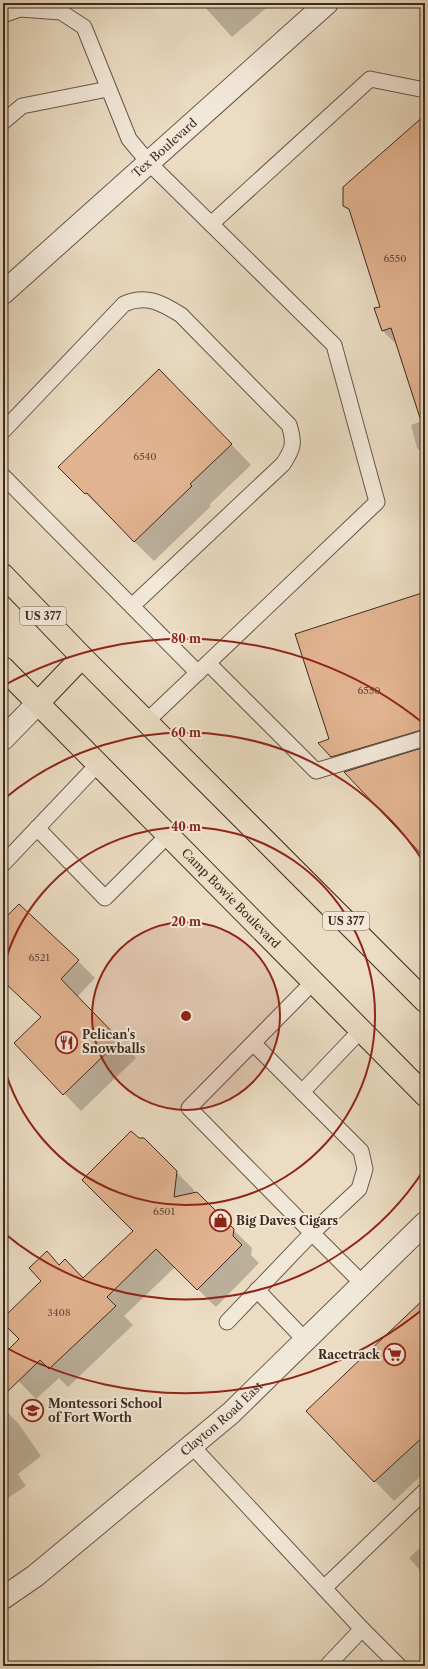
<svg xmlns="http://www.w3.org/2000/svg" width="428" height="1669" font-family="'Libre Caslon Text',serif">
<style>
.shadow{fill:#0003;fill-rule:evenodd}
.building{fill:#e3b491;stroke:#3d2b21}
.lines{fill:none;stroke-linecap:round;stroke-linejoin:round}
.lane-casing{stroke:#68574a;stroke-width:17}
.street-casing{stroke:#68574a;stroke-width:24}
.primary-casing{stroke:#3d2b21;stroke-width:24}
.lane{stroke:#f2e8d8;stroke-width:15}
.street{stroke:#f2e8d8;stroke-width:22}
.primary{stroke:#ebdcc3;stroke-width:22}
.ring{fill:none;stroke:#8f2418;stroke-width:2}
.labels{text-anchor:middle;stroke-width:4;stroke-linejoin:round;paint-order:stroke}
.number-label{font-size:10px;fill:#664d3d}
.shield{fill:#f2e8d8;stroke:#736458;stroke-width:1}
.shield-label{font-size:11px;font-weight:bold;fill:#3d2b21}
.street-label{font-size:12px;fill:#3d2b21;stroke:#f2e8d8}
.poi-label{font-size:12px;font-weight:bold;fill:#3d2b21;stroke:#f2e8d8;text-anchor:start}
.centre{fill:#8f2418;stroke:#f2e8d8;stroke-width:2}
.ring-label{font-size:12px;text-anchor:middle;font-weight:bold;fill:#8f2418;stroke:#f2e8d8;stroke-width:4;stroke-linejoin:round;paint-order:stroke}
</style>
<rect width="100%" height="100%" fill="#ebdcc3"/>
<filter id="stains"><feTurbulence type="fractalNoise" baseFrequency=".005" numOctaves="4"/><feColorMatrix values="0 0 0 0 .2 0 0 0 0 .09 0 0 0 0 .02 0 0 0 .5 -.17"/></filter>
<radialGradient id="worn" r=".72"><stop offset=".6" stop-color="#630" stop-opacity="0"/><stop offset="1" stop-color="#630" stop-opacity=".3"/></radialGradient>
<g class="shadow">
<polygon points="201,3 272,3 232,37"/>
<polygon points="425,119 425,455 417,448 411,425 422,421 397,345 383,331 381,307 351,212 344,205"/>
<polygon points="179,390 251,465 209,505 211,506 154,561 59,467"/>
<path d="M425 589V857L331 756 330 740ZM412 732V733L346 754V752Z"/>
<polygon points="3,922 78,961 95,978 77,997 136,1058 81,1111 15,1043 42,1017 3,980"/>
<polygon points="3,1101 8,1105 3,1110"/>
<polygon points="138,1139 144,1139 194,1190 194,1193 196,1193 252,1248 251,1255 259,1263 216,1307 175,1267 124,1316 133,1325 68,1387 59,1378 36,1399 3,1365 3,1356 20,1339 3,1322 3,1320 60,1266 84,1279 134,1231"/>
<polygon points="425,1301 425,1472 394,1501 307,1411"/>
<polygon points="3,1408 18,1423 41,1456 18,1474 26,1486 3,1501"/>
<polygon points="3,1503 6,1507 3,1510"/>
<polygon points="425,1543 425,1576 409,1558"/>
</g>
<g class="building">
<polygon points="425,115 425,417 420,418 391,328 382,331 374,308 380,307 349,209 343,206 343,187"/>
<polygon points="159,369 232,444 190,484 192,486 134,542 87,493 85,494 58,467"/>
<polygon points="425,592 425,729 331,757 318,743 329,739 295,634"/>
<polygon points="425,747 425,858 344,772"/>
<polygon points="19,904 79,960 61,979 120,1040 63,1095 14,1043 41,1017 3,981 3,920"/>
<polygon points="131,1131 139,1138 144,1138 177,1171 174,1197 197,1192 234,1229 233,1236 242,1245 197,1290 156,1249 107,1297 116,1306 49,1369 40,1360 3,1396 3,1355 19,1339 3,1323 3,1318 41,1281 29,1268 47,1251 59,1265 65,1259 83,1278 133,1231 82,1180"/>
<polygon points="425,1298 425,1435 374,1482 306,1411"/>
</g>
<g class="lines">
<defs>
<g id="lane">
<polyline points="3,15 20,9 61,12 84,27 129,139 149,163 334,345 377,502 147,721"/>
<polyline points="3,122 22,106 108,89"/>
<polyline points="211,224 370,79 425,90"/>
<path d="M3 431 124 304C146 294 162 303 181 315L289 425C295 443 293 449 283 464L132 606"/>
<polyline points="3,476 198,673"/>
<polyline points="208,663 316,771 425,738"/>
<polyline points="37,828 105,898 169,834"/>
<polyline points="3,864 98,764"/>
<path d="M253 1043 361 1151 365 1169 359 1189 312 1233 189 1108C230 1066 272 1024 313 982"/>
<polyline points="302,1092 361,1030"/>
<polyline points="257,1290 305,1340"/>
<polyline points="227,1322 312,1233 363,1284"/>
<polyline points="192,1446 362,1629 399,1666"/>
<polyline points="324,1588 425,1491"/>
<polyline points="327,1666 362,1629"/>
</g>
<g id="street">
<path id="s1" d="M3 293 327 3"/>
<polyline points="3,739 38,703"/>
<path id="s2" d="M3 1598 35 1576 231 1413 425 1223"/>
</g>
<g id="primary">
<polyline points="3,575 82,657 425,1001"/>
<path id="s3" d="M3 668 425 1095"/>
<polyline points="38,703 82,657"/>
</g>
</defs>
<use href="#lane" class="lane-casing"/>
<use href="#street" class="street-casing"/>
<use href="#primary" class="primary-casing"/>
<use href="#lane" class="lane"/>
<use href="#street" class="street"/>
<use href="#primary" class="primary"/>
</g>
<circle cx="186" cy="1016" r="94" fill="#8f2418" fill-opacity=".12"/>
<g class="ring">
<circle cx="186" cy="1016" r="94"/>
<path d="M3 969A189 189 0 1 1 3 1063"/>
<path d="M425 1168A283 283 0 0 1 4 1233M4 799A283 283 0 0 1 425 864"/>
<path d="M423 1309A377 377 0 0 1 3 1346M3 686A377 377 0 0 1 423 723"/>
</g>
<defs>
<symbol id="restaurant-ring" viewBox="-11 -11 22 22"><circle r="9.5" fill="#f2e8d8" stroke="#8f2418" stroke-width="1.5"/><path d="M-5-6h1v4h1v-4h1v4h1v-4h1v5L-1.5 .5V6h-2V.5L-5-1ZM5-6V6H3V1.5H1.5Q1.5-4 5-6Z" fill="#8f2418"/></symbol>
<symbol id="shop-ring" viewBox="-11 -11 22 22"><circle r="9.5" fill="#f2e8d8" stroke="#8f2418" stroke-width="1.5"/><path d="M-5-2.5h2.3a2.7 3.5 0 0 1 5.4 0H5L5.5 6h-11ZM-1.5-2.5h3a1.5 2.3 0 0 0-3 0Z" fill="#8f2418"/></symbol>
<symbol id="supermarket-ring" viewBox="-11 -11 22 22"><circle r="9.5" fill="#f2e8d8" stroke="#8f2418" stroke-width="1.5"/><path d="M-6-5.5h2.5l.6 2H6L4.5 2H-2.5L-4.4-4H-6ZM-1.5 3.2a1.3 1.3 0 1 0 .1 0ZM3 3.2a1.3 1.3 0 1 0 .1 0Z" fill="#8f2418"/></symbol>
<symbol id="school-ring" viewBox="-11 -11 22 22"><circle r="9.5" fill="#f2e8d8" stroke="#8f2418" stroke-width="1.5"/><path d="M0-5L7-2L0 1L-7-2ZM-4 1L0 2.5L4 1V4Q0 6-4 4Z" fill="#8f2418"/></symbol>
</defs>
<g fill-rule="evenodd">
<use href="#restaurant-ring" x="54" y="1030" width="25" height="25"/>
<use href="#shop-ring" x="208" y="1208" width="25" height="25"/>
<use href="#supermarket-ring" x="382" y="1342" width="25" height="25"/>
<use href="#school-ring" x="20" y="1398" width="25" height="25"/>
</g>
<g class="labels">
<g class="number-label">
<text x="395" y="262">6550</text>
<text x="145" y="460">6540</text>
<text x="369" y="694">6550</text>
<text x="39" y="961">6521</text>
<text x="164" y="1215">6501</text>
<text x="59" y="1316">3408</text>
</g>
<g class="shield">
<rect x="20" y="607" width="46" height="18" rx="3"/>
<rect x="323" y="912" width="46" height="18" rx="3"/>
</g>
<g class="shield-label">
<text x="43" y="620">US 377</text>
<text x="346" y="925">US 377</text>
</g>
<g class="street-label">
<text dy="4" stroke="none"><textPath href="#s1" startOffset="217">Tex Boulevard</textPath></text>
<text dy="4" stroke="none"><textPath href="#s3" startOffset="324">Camp Bowie Boulevard</textPath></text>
<text dy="4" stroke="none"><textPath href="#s2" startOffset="283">Clayton Road East</textPath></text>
</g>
<g class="poi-label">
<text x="82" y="1039">Pelican's<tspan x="82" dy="14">Snowballs</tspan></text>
<text x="236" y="1225">Big Daves Cigars</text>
<text x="380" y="1359" text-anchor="end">Racetrack</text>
<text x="48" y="1408">Montessori School<tspan x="48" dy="14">of Fort Worth</tspan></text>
</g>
</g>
<circle cx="186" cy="1016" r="6" class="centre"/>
<g class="ring-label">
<text x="186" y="643">80 m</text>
<text x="186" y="737">60 m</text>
<text x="186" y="831">40 m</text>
<text x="186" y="926">20 m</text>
</g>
<rect width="428" height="1669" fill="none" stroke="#ebdcc3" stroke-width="16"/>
<rect x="4" y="4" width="420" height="1661" fill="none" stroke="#3d2b21" stroke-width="2"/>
<rect x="8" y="8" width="412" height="1653" fill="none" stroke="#3d2b21"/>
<rect width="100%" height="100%" filter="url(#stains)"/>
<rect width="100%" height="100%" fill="url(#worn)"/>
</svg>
